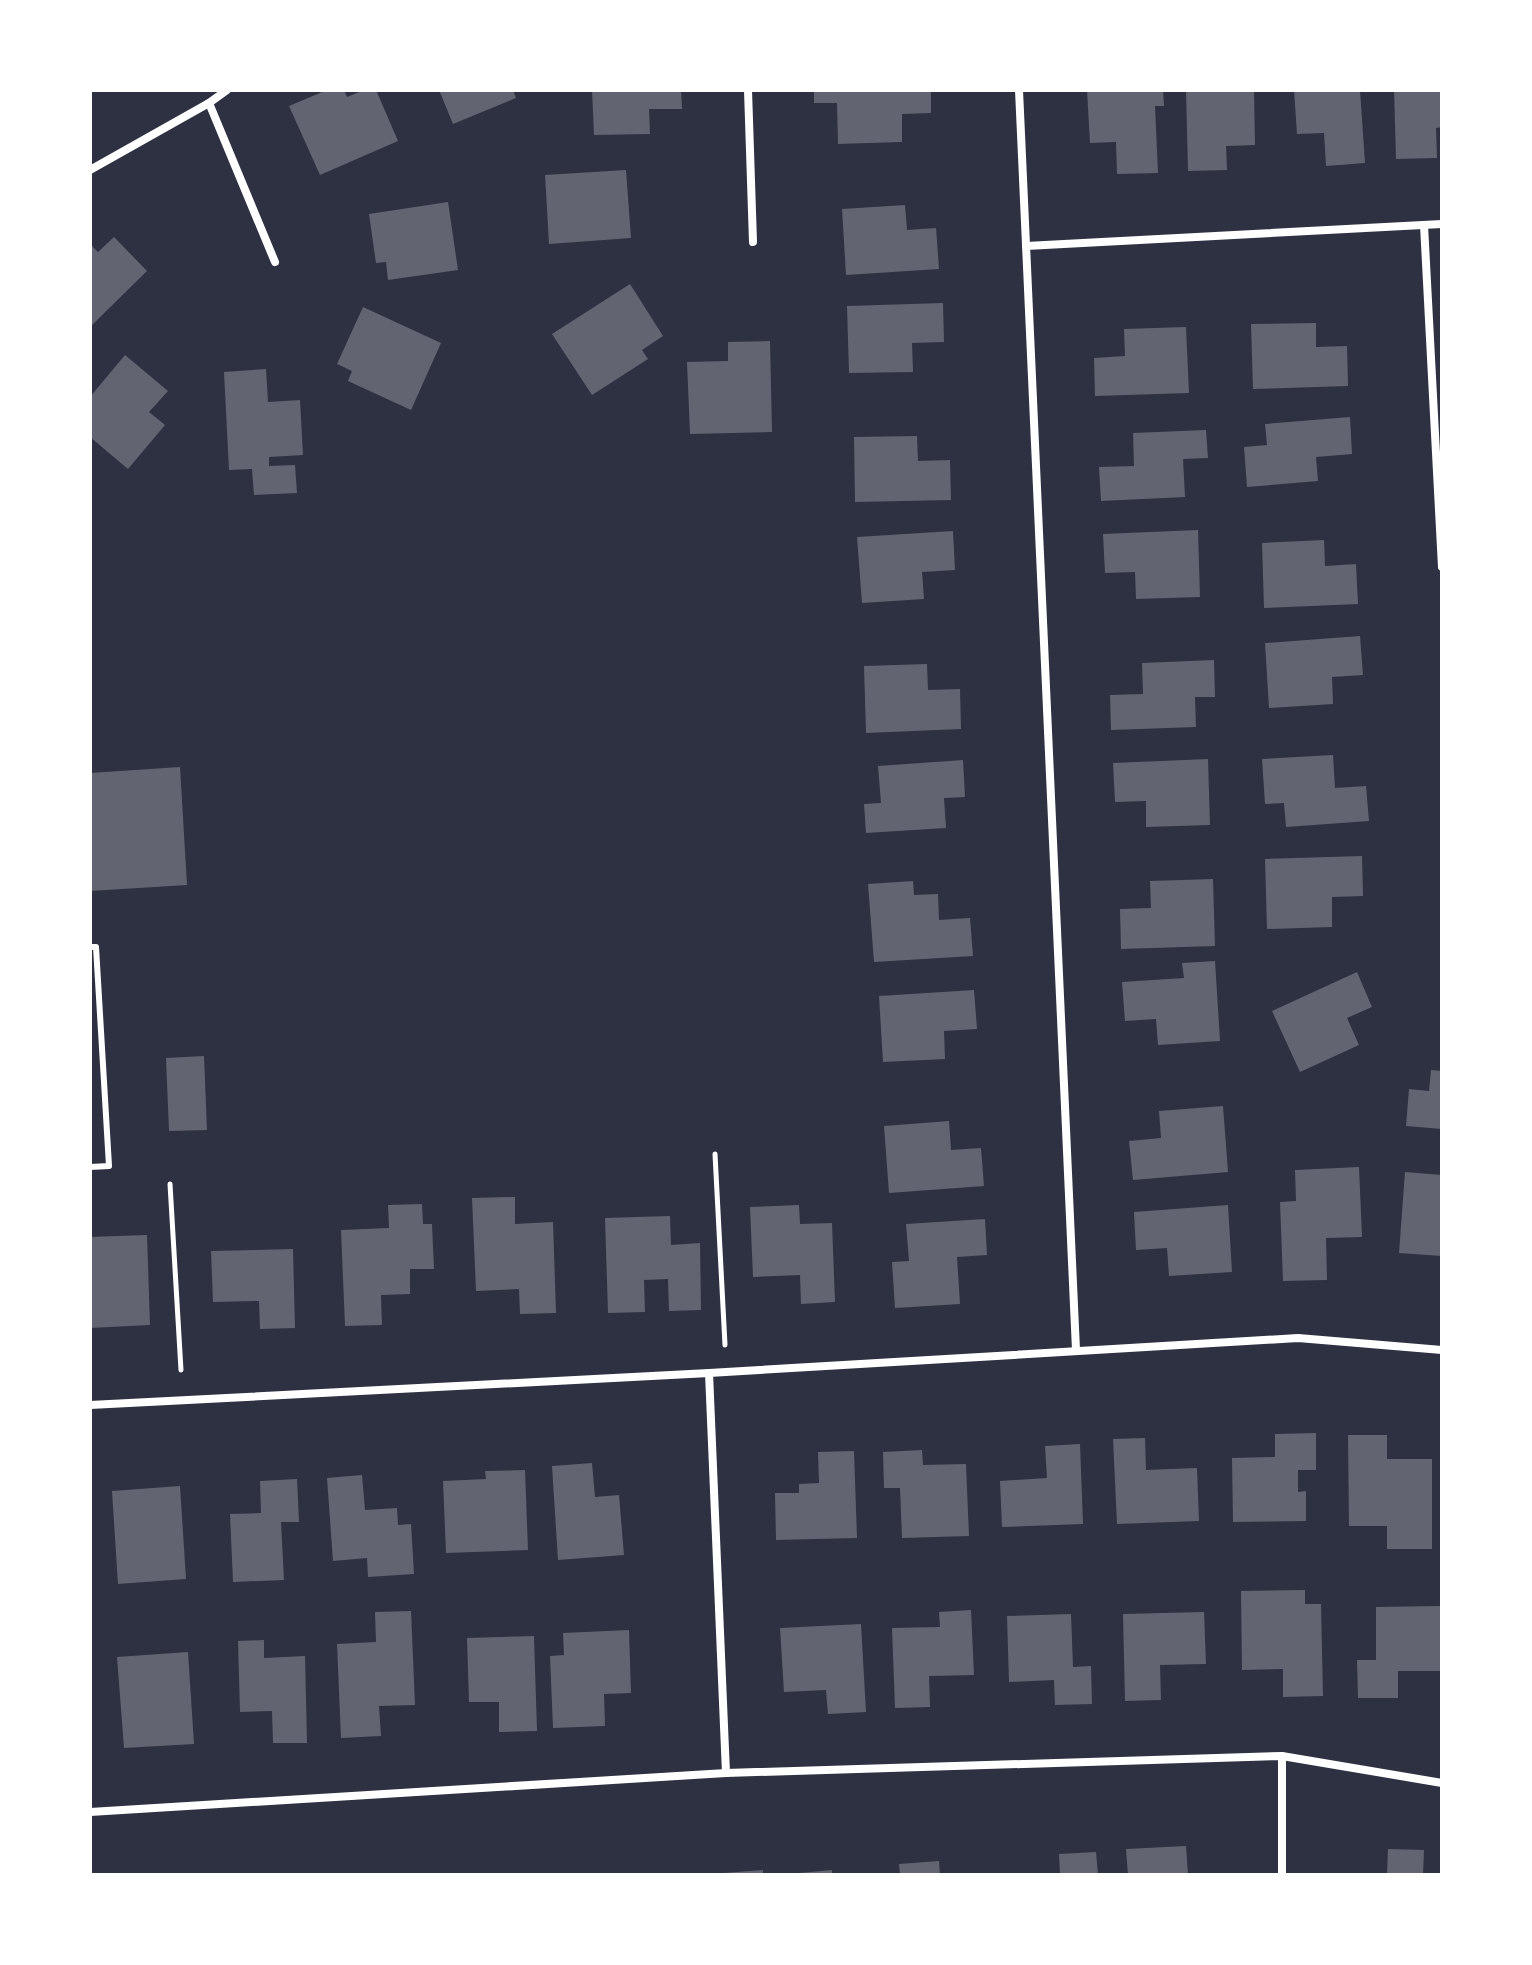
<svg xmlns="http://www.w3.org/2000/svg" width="1532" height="1965" font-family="'Fira Sans',sans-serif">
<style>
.building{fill:#626471}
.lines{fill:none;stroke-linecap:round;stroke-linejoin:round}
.path{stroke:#fff;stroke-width:5}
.service{stroke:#fff;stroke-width:6}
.minor{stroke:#fff;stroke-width:8}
</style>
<rect width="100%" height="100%" fill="#2d3142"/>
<g class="building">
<polygon points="327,90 344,90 347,97 364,90 376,90 398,141 320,175 289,106"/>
<polygon points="439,90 513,90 516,98 453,124"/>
<polygon points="592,90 681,90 682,109 649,109 650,134 594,135"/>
<polygon points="814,90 931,90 931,113 902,114 902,142 838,144 837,103 814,103"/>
<polygon points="1087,90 1163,90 1164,106 1155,106 1158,173 1117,174 1116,142 1090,143"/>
<polygon points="1186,90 1254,90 1255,145 1226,146 1227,170 1188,171"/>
<polygon points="1294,90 1360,90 1365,163 1326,166 1324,133 1297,134"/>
<polygon points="1394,90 1442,90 1442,127 1436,128 1437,158 1396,159"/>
<polygon points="626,170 631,238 549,244 545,175"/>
<polygon points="448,202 458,270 388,280 386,262 376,263 369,214"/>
<polygon points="905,205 907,230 936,228 939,269 846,275 842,209"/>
<polygon points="114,237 147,271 90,327 90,244 98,252"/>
<polygon points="630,284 663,336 642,350 648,359 592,395 552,334"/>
<polygon points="943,303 944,342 912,343 913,372 849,373 847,306"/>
<polygon points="363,307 441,343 411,410 348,381 352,371 337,364"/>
<polygon points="1316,323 1316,347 1347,346 1348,386 1253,389 1251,324"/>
<polygon points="1186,327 1189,393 1095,396 1094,358 1125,356 1124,329"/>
<polygon points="770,341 772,432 690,434 687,362 728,361 728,342"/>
<polygon points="125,355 168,391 149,412 165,425 128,469 90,437 90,397"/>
<polygon points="266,369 268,402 300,400 303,455 269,457 269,466 295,465 297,493 254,495 252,469 229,470 224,372"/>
<polygon points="1350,417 1352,454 1316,457 1318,481 1247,487 1244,447 1267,445 1265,424"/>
<polygon points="1206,430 1208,458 1183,459 1185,497 1101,501 1099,467 1134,466 1133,433"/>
<polygon points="917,436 918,461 950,460 951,500 855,502 854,437"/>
<polygon points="1198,530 1200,597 1136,599 1135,572 1105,573 1103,534"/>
<polygon points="953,531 955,570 922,572 924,599 862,603 857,537"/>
<polygon points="1324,540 1325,566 1356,564 1358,604 1264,608 1262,543"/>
<polygon points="1360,636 1363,675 1332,677 1333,704 1269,708 1265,643"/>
<polygon points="1214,660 1215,697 1195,697 1196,727 1111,730 1110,695 1143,694 1142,663"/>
<polygon points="927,664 928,690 960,689 961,729 866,733 864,666"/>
<polygon points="1333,755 1335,788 1366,786 1369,821 1286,827 1284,803 1265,804 1262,759"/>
<polygon points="1208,759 1210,825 1146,827 1146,801 1115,802 1113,763"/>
<polygon points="963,760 965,797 944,798 946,828 866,833 864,804 881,803 878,766"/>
<polygon points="180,767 187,885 90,891 90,773"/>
<polygon points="1362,856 1363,896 1332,897 1332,927 1267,929 1265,859"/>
<polygon points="1213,879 1215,946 1121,949 1120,909 1151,908 1150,881"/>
<polygon points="913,881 914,895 938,894 939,920 970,918 973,956 874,962 868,884"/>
<polygon points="1215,961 1220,1041 1158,1045 1156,1019 1125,1021 1122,982 1184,978 1182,963"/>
<polygon points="1357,972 1372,1007 1347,1018 1359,1045 1300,1072 1272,1011"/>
<polygon points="974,990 977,1029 944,1031 945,1059 883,1062 879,996"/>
<polygon points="204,1056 207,1130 169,1131 166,1058"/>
<polygon points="1431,1070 1442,1071 1442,1129 1406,1126 1409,1089 1429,1091"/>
<polygon points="1223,1106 1228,1172 1133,1180 1129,1141 1161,1138 1159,1111"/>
<polygon points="949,1121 951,1150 981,1148 984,1186 889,1193 884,1126"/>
<polygon points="1359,1167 1362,1237 1326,1238 1327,1280 1283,1281 1280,1202 1296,1201 1295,1170"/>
<polygon points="1405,1172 1442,1175 1442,1256 1399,1253"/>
<polygon points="515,1197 515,1224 553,1222 556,1313 520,1314 519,1289 476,1291 472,1198"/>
<polygon points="422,1204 423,1224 432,1224 434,1269 410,1269 410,1294 381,1295 382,1325 345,1326 341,1230 389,1228 388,1205"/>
<polygon points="799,1205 800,1224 832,1223 835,1302 801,1304 800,1275 753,1277 750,1207"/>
<polygon points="1228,1205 1232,1272 1169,1276 1167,1248 1136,1250 1134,1212"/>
<polygon points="670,1216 671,1245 700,1243 701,1310 669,1311 668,1279 644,1280 645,1312 608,1313 605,1218"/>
<polygon points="985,1219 987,1255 957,1257 960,1304 895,1308 892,1262 909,1261 906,1224"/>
<polygon points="147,1235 150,1325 90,1328 90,1237"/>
<polygon points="293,1249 295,1328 260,1329 259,1301 213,1302 211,1251"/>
<polygon points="1316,1433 1316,1470 1298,1470 1298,1492 1306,1491 1306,1521 1233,1522 1232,1458 1275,1457 1275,1434"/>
<polygon points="1348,1435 1387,1435 1387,1459 1432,1459 1432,1549 1387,1549 1387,1526 1349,1526"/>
<polygon points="1145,1438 1146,1470 1197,1468 1199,1521 1117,1524 1113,1439"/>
<polygon points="1080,1444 1083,1524 1002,1527 1000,1481 1047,1478 1045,1446"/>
<polygon points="922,1450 923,1465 966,1464 969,1536 902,1538 900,1488 884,1488 883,1452"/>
<polygon points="854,1451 857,1538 776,1540 775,1493 799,1493 799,1484 819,1483 818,1452"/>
<polygon points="592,1463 595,1497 619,1495 624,1555 558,1560 552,1466"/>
<polygon points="525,1470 528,1550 446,1553 443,1481 486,1479 485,1471"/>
<polygon points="362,1475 365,1510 397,1508 398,1525 411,1524 414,1574 368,1577 367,1558 333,1561 327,1478"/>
<polygon points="297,1479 299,1522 281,1522 284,1580 233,1582 230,1514 261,1513 260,1481"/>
<polygon points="180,1486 186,1579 118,1584 112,1491"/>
<polygon points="1305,1590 1305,1604 1321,1604 1323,1696 1283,1697 1283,1669 1242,1670 1241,1591"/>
<polygon points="1441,1606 1441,1671 1398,1671 1398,1698 1358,1698 1357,1660 1376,1660 1376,1607"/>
<polygon points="971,1610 974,1675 929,1676 930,1707 895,1708 892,1628 940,1627 939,1612"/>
<polygon points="411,1611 415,1705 379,1706 381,1736 341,1738 337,1644 376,1642 375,1612"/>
<polygon points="1204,1612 1206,1664 1160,1665 1161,1700 1125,1701 1123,1614"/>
<polygon points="1071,1614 1073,1667 1091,1666 1092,1704 1055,1705 1054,1680 1009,1682 1007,1616"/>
<polygon points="861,1624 866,1712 828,1714 826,1690 784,1692 780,1628"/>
<polygon points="629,1630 631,1693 604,1694 605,1726 553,1728 550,1656 564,1655 563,1633"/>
<polygon points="534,1636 537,1731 499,1732 499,1702 469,1702 467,1638"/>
<polygon points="264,1640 264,1658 305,1656 307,1743 273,1743 272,1711 240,1712 238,1641"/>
<polygon points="188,1652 194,1744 124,1748 117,1657"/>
<polygon points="1186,1846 1188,1875 1128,1875 1126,1849"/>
<polygon points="1388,1849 1424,1850 1423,1875 1387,1875"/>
<polygon points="1096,1852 1098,1875 1060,1875 1059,1854"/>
<polygon points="939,1861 940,1875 900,1875 899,1864"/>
<polygon points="763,1870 763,1875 723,1875 723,1873"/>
<polygon points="832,1870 832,1875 799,1875 799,1873"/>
</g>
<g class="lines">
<g class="path">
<polyline points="715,1154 725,1345"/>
<polyline points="170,1184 181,1370"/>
</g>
<polyline class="service" points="90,947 96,947 109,1166 90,1167"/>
<g class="minor">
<polyline points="748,90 753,242"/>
<polyline points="1019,90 1076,1350"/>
<polyline points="209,103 275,262"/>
<polyline points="90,170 209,103 227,90"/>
<polyline points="1424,225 1442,567"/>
<polyline points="1026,246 1442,224"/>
<polyline points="709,1373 726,1773"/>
<polyline points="90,1405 709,1373 1298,1338 1442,1350"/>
<polyline points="1282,1756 1282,1875"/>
<polyline points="90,1812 726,1773 1282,1756 1442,1783"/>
</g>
</g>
<rect width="1532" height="1965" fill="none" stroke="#ffffff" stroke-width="184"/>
</svg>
